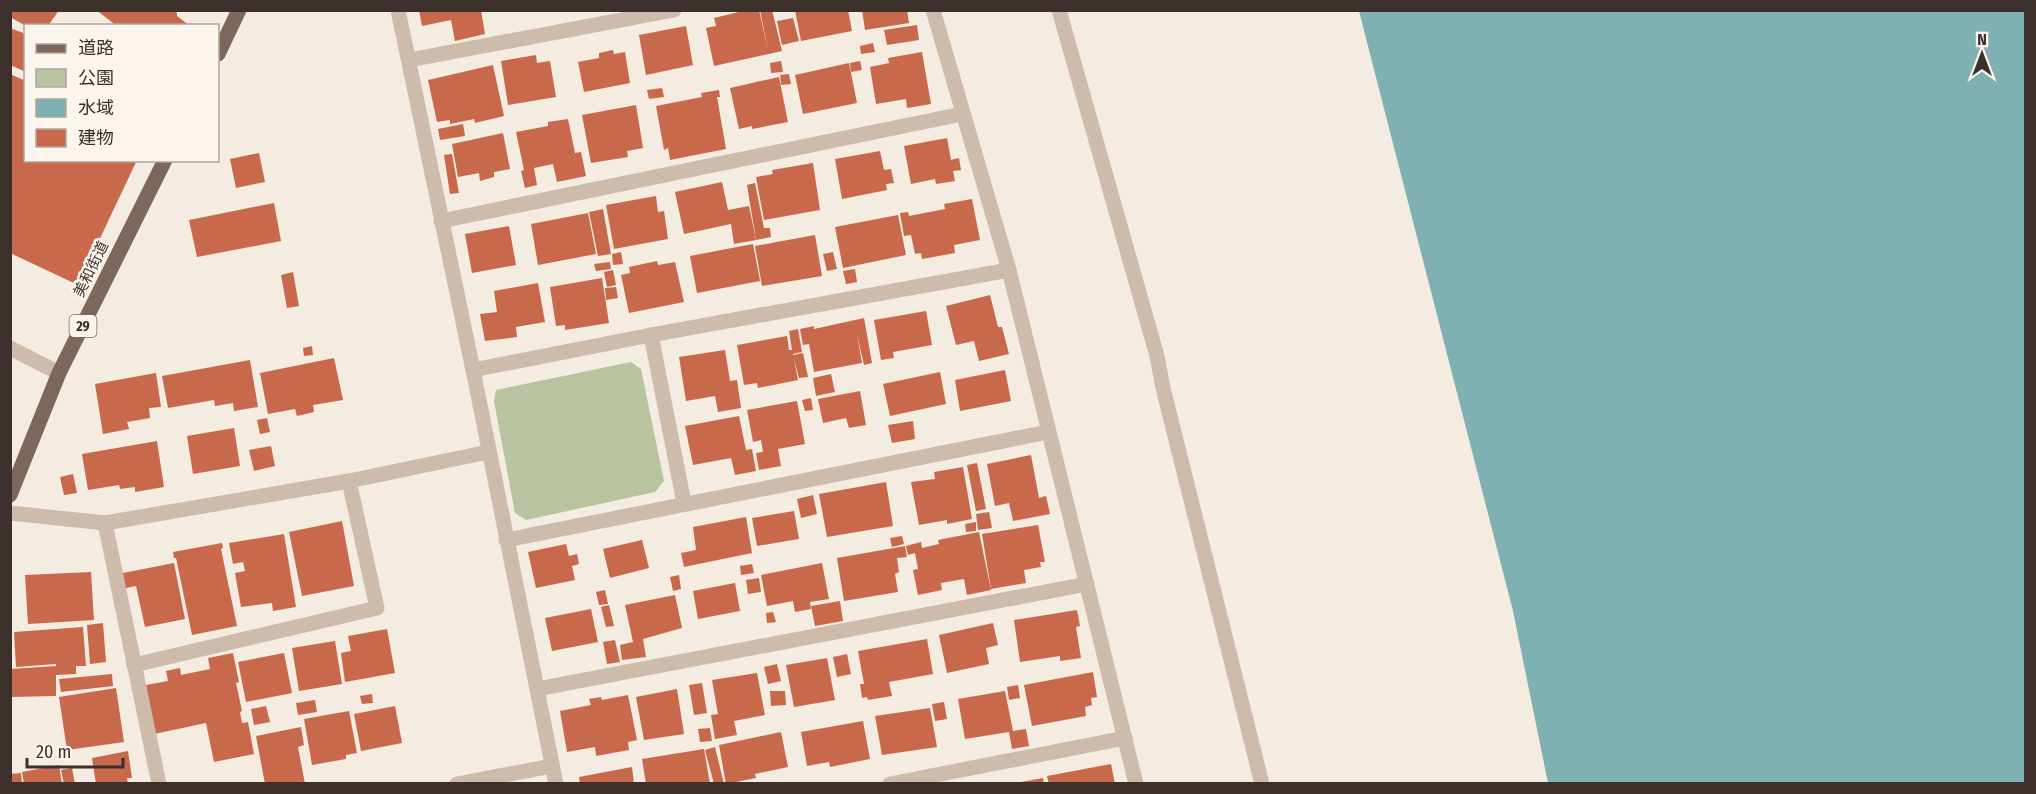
<svg xmlns="http://www.w3.org/2000/svg" width="2036" height="794" font-family="'Fira Sans Condensed','Noto Sans JP',sans-serif">
<style>
.green{fill:#b8c4a0}
.water{fill:#7fb0b2}
.building{fill:#c8694b}
.lines{fill:none;stroke-linecap:round;stroke-linejoin:round}
.street{stroke:#cdbbac;stroke-width:15}
.primary{stroke:#7d675c;stroke-width:15}
.labels{text-anchor:middle;stroke-width:5;stroke-linejoin:round;paint-order:stroke}
.shield{fill:#fbf5ee;stroke:#756b66;stroke-width:1.5}
.shield-label{font-size:14px;font-weight:bold;fill:#3b302b}
.street-label{font-size:15px;fill:#3b302b;stroke:#fbf5ee}
</style>
<rect width="100%" height="100%" fill="#f4ebe1"/>
<polygon class="green" points="631,362 641,369 664,481 655,492 526,520 515,513 494,401 496,390"/>
<polygon class="water" points="1359,11 2025,11 2025,783 1548,783 1513,611"/>
<g class="building">
<polygon points="10,10 59,10 48,26 26,26 10,17"/>
<polygon points="96,10 173,10 177,13 177,16 190,26 117,26"/>
<polygon points="419,10 481,10 485,34 455,41 451,20 422,26"/>
<polygon points="747,10 759,10 768,50 760,10 772,10 782,51 714,66 706,28 716,26 714,18"/>
<polygon points="795,10 848,10 852,31 801,41"/>
<polygon points="862,10 907,10 909,23 865,30"/>
<polygon points="793,18 799,41 782,45 777,21"/>
<polygon points="917,25 919,40 887,45 884,30"/>
<polygon points="686,26 693,65 646,75 639,35"/>
<polygon points="10,28 26,34 26,72 10,65"/>
<polygon points="873,43 875,52 861,54 860,46"/>
<polygon points="613,50 614,54 625,52 630,83 584,92 578,62 599,58 599,53"/>
<polygon points="922,52 931,104 907,108 906,99 876,104 870,67 889,63 888,58"/>
<polygon points="536,55 537,63 550,61 556,97 508,105 501,61"/>
<polygon points="781,61 783,72 771,73 770,63"/>
<polygon points="860,61 862,70 851,72 850,63"/>
<polygon points="849,63 857,103 803,114 795,75"/>
<polygon points="493,65 504,116 475,123 474,119 450,124 450,120 437,122 428,80"/>
<polygon points="10,74 26,81 26,160 137,160 78,285 10,253"/>
<polygon points="789,74 791,84 781,85 780,75"/>
<polygon points="779,77 788,122 752,129 752,126 739,129 730,88"/>
<polygon points="662,88 664,97 649,99 647,90"/>
<polygon points="719,90 720,97 717,97 726,149 670,160 668,148 664,150 656,106 702,97 701,93"/>
<polygon points="636,105 643,148 627,151 628,157 591,163 582,115"/>
<polygon points="568,119 575,153 581,152 586,176 557,182 553,164 534,168 537,185 525,188 521,171 524,170 516,132 548,126 548,122"/>
<polygon points="463,124 465,136 440,140 438,129"/>
<polygon points="503,133 510,169 494,172 494,177 480,181 479,173 458,177 452,144"/>
<polygon points="947,138 951,160 959,158 961,170 953,171 955,181 936,184 935,179 911,184 904,146"/>
<polygon points="880,151 884,170 891,169 894,183 886,184 887,190 842,199 835,159"/>
<polygon points="259,153 265,182 236,188 230,159"/>
<polygon points="452,154 459,193 450,194 444,155"/>
<polygon points="813,163 820,210 764,220 756,177 773,174 772,170"/>
<polygon points="722,182 728,210 749,206 756,240 734,244 731,224 684,234 675,192"/>
<polygon points="755,183 764,228 770,228 771,237 756,240 747,185"/>
<polygon points="656,196 658,212 664,211 668,239 614,249 606,205"/>
<polygon points="972,199 980,240 954,245 955,253 922,259 921,253 915,254 911,235 904,236 900,213 908,212 909,216 945,209 944,204"/>
<polygon points="274,203 281,241 197,257 189,220"/>
<polygon points="603,209 611,254 598,256 589,212"/>
<polygon points="588,213 596,254 538,265 531,224"/>
<polygon points="898,215 906,255 843,268 835,227"/>
<polygon points="509,226 516,265 472,273 465,234"/>
<polygon points="815,235 822,276 762,286 755,246"/>
<polygon points="753,244 760,281 697,293 690,256"/>
<polygon points="621,252 623,264 613,265 612,254"/>
<polygon points="833,252 837,269 827,271 823,254"/>
<polygon points="657,261 658,265 675,262 684,302 629,313 621,275 630,273 629,267"/>
<polygon points="610,262 611,269 596,271 594,264"/>
<polygon points="855,269 857,282 846,284 843,271"/>
<polygon points="613,270 616,285 607,287 604,272"/>
<polygon points="293,272 299,306 287,308 281,275"/>
<polygon points="602,278 609,323 565,330 565,325 556,326 550,287"/>
<polygon points="538,283 545,322 516,327 517,337 485,341 480,314 497,312 494,291"/>
<polygon points="616,287 618,298 606,300 605,288"/>
<polygon points="990,295 998,327 1002,327 1009,354 979,361 974,341 956,345 946,306"/>
<polygon points="926,311 932,345 893,352 894,358 881,360 874,320"/>
<polygon points="864,318 872,363 864,365 857,335 862,363 814,372 809,344 803,345 800,329 814,326 814,329"/>
<polygon points="798,329 802,352 793,354 793,355 803,353 808,377 799,378 794,359 798,380 758,388 757,383 744,385 737,345 787,336 789,350 792,350 789,331"/>
<polygon points="312,346 313,355 304,356 303,348"/>
<polygon points="725,350 730,381 737,380 741,408 718,412 715,396 686,401 679,357"/>
<polygon points="334,358 343,400 313,405 314,412 297,416 295,409 268,414 260,373"/>
<polygon points="250,360 258,407 234,411 233,403 215,406 214,400 168,408 162,376"/>
<polygon points="1005,370 1011,401 960,411 955,380"/>
<polygon points="940,372 946,404 890,416 883,384"/>
<polygon points="156,373 161,407 149,408 150,418 127,422 129,429 103,434 95,384"/>
<polygon points="831,374 835,392 816,396 813,378"/>
<polygon points="860,391 866,425 849,428 846,418 823,423 818,399"/>
<polygon points="811,398 813,410 805,411 802,400"/>
<polygon points="797,401 805,444 778,449 781,466 759,470 756,453 763,452 761,440 753,442 747,410"/>
<polygon points="739,416 746,450 752,449 756,471 735,475 731,458 693,465 685,426"/>
<polygon points="267,418 270,432 260,434 257,420"/>
<polygon points="913,421 915,439 892,443 888,425"/>
<polygon points="234,428 240,466 193,474 187,436"/>
<polygon points="157,441 164,487 135,492 135,487 120,489 119,485 88,490 82,454"/>
<polygon points="271,446 275,466 254,471 249,450"/>
<polygon points="1031,455 1039,498 1046,496 1050,514 1013,521 1009,503 995,506 987,464"/>
<polygon points="977,463 986,509 976,511 967,465"/>
<polygon points="963,467 972,519 947,524 947,520 919,525 911,482 935,479 934,472"/>
<polygon points="73,474 77,493 64,495 60,477"/>
<polygon points="886,482 893,526 827,537 819,494"/>
<polygon points="813,495 817,514 801,518 797,499"/>
<polygon points="794,511 799,539 757,546 752,518"/>
<polygon points="989,512 992,528 978,530 976,514"/>
<polygon points="746,517 752,553 684,567 681,553 696,550 693,527"/>
<polygon points="342,521 354,586 302,596 289,532"/>
<polygon points="976,522 976,531 966,532 965,524"/>
<polygon points="1038,525 1045,562 1040,562 1041,567 1024,570 1026,583 991,589 982,534"/>
<polygon points="979,532 991,590 967,595 964,579 941,583 942,590 918,595 913,570 918,569 915,553 908,555 906,546 921,542 922,548 939,544 938,540"/>
<polygon points="284,534 296,607 273,611 272,603 241,607 235,573 245,571 243,562 233,564 229,543"/>
<polygon points="902,536 904,544 892,547 890,538"/>
<polygon points="642,540 649,568 610,578 603,549"/>
<polygon points="222,543 223,548 221,549 237,626 192,635 176,558 174,558 173,552"/>
<polygon points="566,544 569,556 577,554 579,564 572,566 575,580 536,588 528,552"/>
<polygon points="905,546 907,557 897,558 899,572 895,574 898,592 844,601 837,558"/>
<polygon points="174,563 185,619 145,627 136,586 121,589 118,574"/>
<polygon points="822,563 829,599 810,602 811,609 795,612 793,601 767,606 761,575"/>
<polygon points="752,564 754,573 741,575 740,566"/>
<polygon points="91,572 94,620 28,624 25,575"/>
<polygon points="679,575 681,589 673,591 670,577"/>
<polygon points="759,578 761,592 748,594 746,580"/>
<polygon points="735,583 740,611 698,619 693,591"/>
<polygon points="605,590 608,604 599,605 596,592"/>
<polygon points="675,595 682,628 643,639 646,657 622,660 620,645 633,642 625,605"/>
<polygon points="840,601 843,621 815,626 811,606"/>
<polygon points="609,605 614,626 606,627 601,607"/>
<polygon points="591,609 598,642 552,651 545,618"/>
<polygon points="1077,610 1080,626 1076,627 1081,658 1060,661 1060,656 1020,662 1014,620"/>
<polygon points="773,612 776,622 767,623 766,613"/>
<polygon points="103,623 106,662 90,664 87,625"/>
<polygon points="993,623 998,645 986,648 989,664 947,673 939,635"/>
<polygon points="83,627 86,666 76,666 76,674 56,675 56,696 11,697 10,669 56,666 56,664 16,667 14,632"/>
<polygon points="387,629 395,673 345,682 341,653 351,651 348,636"/>
<polygon points="927,639 933,674 889,682 892,696 868,700 867,697 862,698 860,684 864,684 858,651"/>
<polygon points="615,640 620,662 607,664 603,642"/>
<polygon points="335,641 342,684 299,691 292,648"/>
<polygon points="233,653 239,682 236,683 242,711 240,712 242,723 248,722 254,754 214,762 206,723 154,734 146,685 168,681 166,671 180,668 181,675 210,669 208,658"/>
<polygon points="284,653 292,693 246,702 238,662"/>
<polygon points="847,654 851,674 837,677 833,657"/>
<polygon points="827,658 835,700 794,707 786,665"/>
<polygon points="777,664 781,681 768,684 764,667"/>
<polygon points="1093,672 1097,697 1091,698 1092,705 1085,707 1086,716 1032,726 1024,685"/>
<polygon points="757,673 765,715 734,721 737,735 715,739 711,715 718,714 712,680"/>
<polygon points="112,674 113,686 61,692 59,679"/>
<polygon points="702,683 707,713 694,715 689,685"/>
<polygon points="1018,685 1020,698 1009,700 1007,687"/>
<polygon points="116,688 124,742 67,750 59,697"/>
<polygon points="677,689 684,734 644,740 636,697"/>
<polygon points="770,691 785,691 786,705 771,706"/>
<polygon points="1005,691 1013,731 1026,729 1029,746 1012,749 1009,732 965,739 958,699"/>
<polygon points="372,694 373,703 362,704 360,696"/>
<polygon points="628,695 637,740 628,742 629,750 596,756 595,747 567,752 560,711 591,705 589,699 601,697 602,700"/>
<polygon points="315,700 317,712 298,715 296,703"/>
<polygon points="944,702 947,719 935,721 932,704"/>
<polygon points="266,706 270,722 254,725 251,709"/>
<polygon points="395,706 402,743 361,751 354,714"/>
<polygon points="930,708 937,747 882,755 875,716"/>
<polygon points="349,711 357,753 346,755 346,759 312,765 304,719"/>
<polygon points="863,721 870,759 830,767 829,762 807,766 801,732"/>
<polygon points="301,727 304,745 298,747 305,784 265,784 256,736"/>
<polygon points="710,728 712,741 700,742 698,729"/>
<polygon points="781,732 788,767 755,774 756,778 726,784 719,745"/>
<polygon points="715,747 724,784 714,784 705,750"/>
<polygon points="704,749 710,784 646,784 642,759"/>
<polygon points="128,751 132,778 127,778 128,784 96,784 92,758"/>
<polygon points="1111,764 1115,784 1049,784 1047,776"/>
<polygon points="59,765 62,784 24,784 22,772"/>
<polygon points="632,767 634,784 580,784 579,777"/>
<polygon points="72,768 75,784 64,784 61,770"/>
<polygon points="21,773 22,784 10,784 10,774"/>
<polygon points="1043,778 1044,784 1021,784 1021,782"/>
</g>
<g class="lines">
<g class="street">
<polyline points="398,10 473,370 556,784"/>
<polyline points="933,10 1009,270 1136,784"/>
<polyline points="1059,10 1157,356 1163,388 1262,784"/>
<polyline points="409,60 674,10"/>
<polyline points="441,221 962,114"/>
<polyline points="651,335 684,503"/>
<polyline points="10,348 59,373"/>
<polyline points="473,370 651,335 1009,270"/>
<polyline points="10,513 105,523 349,481 488,452"/>
<polyline points="105,523 159,784"/>
<polyline points="506,540 1048,432"/>
<polyline points="134,665 377,608 349,481"/>
<polyline points="537,689 1087,584"/>
<polyline points="457,784 552,766"/>
<polyline points="890,784 1125,738"/>
</g>
<g class="primary">
<polyline points="218,54 239,10"/>
<polyline points="10,495 59,373 165,160"/>
</g>
</g>
<g class="labels">
<rect class="shield" x="69.5" y="315" width="27" height="22" rx="4.5"/>
<g class="shield-label">
<text x="83" y="331">29</text>
</g>
<g class="street-label">
<text transform="translate(91 269) rotate(-64)" y="5">美和街道</text>
</g>
</g>
<rect width="2036" height="794" fill="none" stroke="#3b302b" stroke-width="24"/>
<rect x="24" y="24" width="195" height="138" fill="#fbf5ee" stroke="#aea6a0" stroke-width="1.5"/>
<rect x="36" y="44" width="30" height="9" fill="#7d675c" stroke="#aea6a0" stroke-width="1.5"/>
<text x="78" y="54" font-size="18" fill="#3b302b">道路</text>
<rect x="36" y="69" width="30" height="18" fill="#b8c4a0" stroke="#aea6a0" stroke-width="1.5"/>
<text x="78" y="84" font-size="18" fill="#3b302b">公園</text>
<rect x="36" y="99" width="30" height="18" fill="#7fb0b2" stroke="#aea6a0" stroke-width="1.5"/>
<text x="78" y="114" font-size="18" fill="#3b302b">水域</text>
<rect x="36" y="129" width="30" height="18" fill="#c8694b" stroke="#aea6a0" stroke-width="1.5"/>
<text x="78" y="144" font-size="18" fill="#3b302b">建物</text>
<g transform="translate(1982 54)" stroke="#fbf5ee" stroke-width="4.5" paint-order="stroke">
<path d="M0-4.5L10 22L0 15L-10 22Z" fill="#3b302b"/>
<text y="-9" font-size="16" font-weight="bold" text-anchor="middle" fill="#3b302b">N</text>
</g>
<path d="M27 758v9h96v-9" fill="none" stroke="#3b302b" stroke-width="3"/>
<text x="36" y="758" font-size="18" fill="#3b302b" stroke="#fbf5ee" stroke-width="4.5" paint-order="stroke">20 m</text>
</svg>
